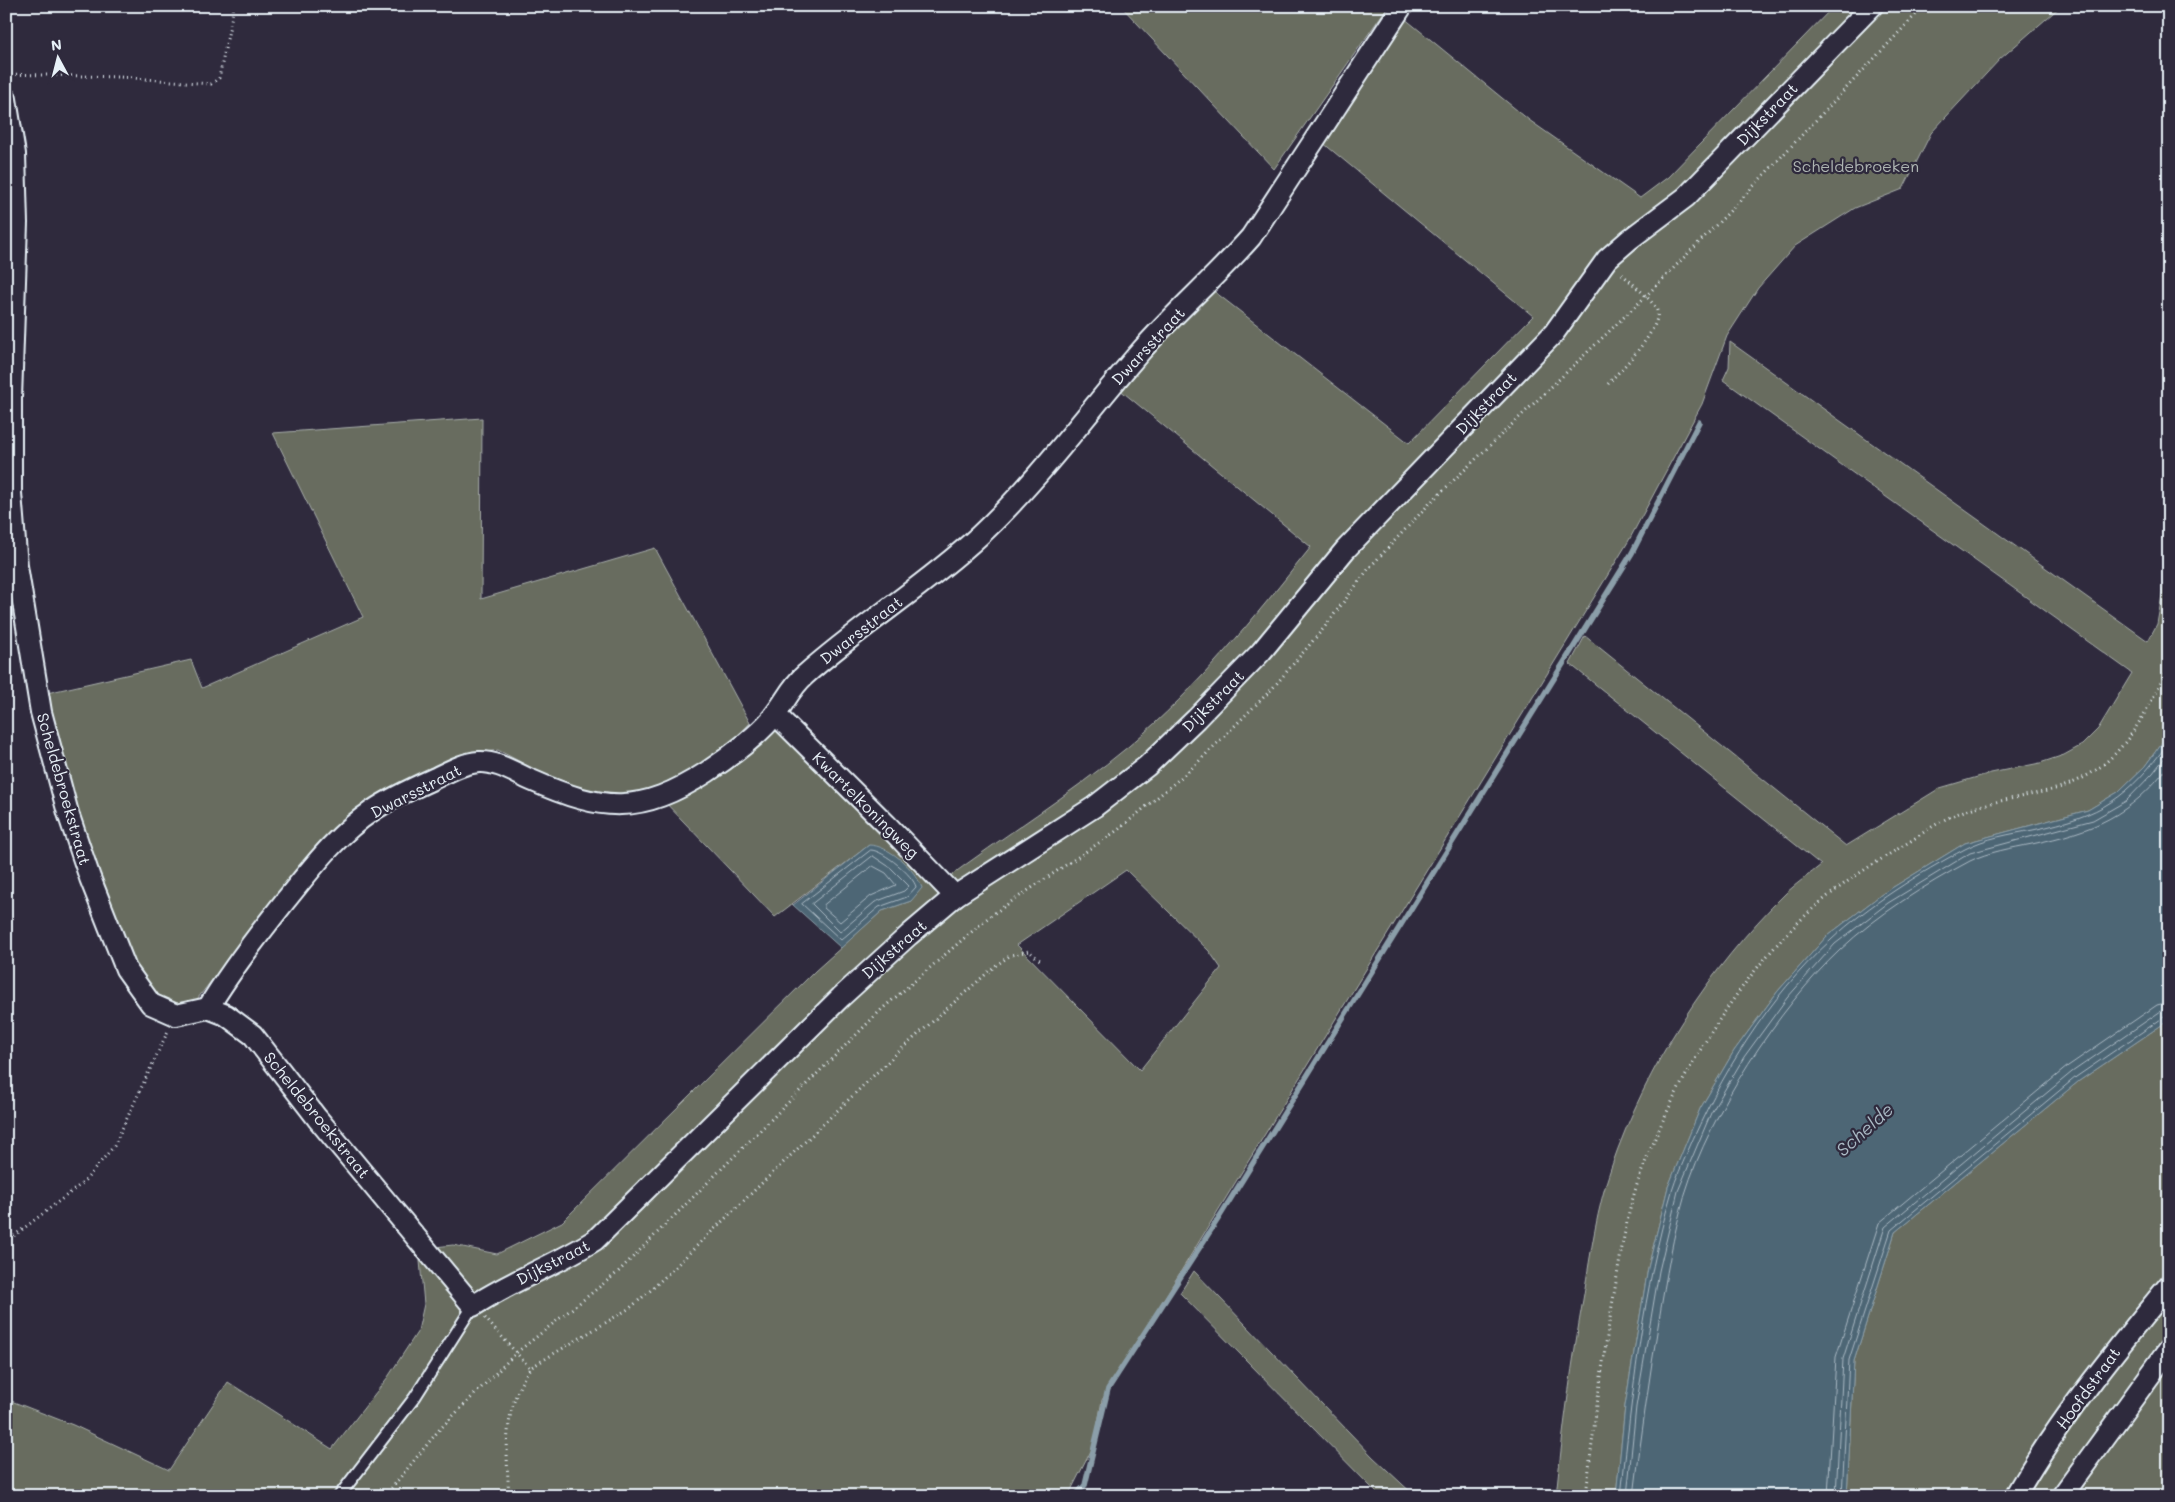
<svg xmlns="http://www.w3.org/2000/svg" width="2175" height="1502" font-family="Mali,sans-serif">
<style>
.green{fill:#676c5e;stroke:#a8aeab;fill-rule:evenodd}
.water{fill:#4d6675;stroke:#8b9ea9}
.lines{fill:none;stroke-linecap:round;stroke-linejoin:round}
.shore{stroke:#aab9c4;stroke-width:1}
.stream{stroke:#8b9ea9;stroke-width:5.5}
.service-casing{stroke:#e8f1f8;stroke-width:14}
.minor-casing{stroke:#e8f1f8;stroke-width:24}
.path{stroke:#e8f1f8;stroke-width:3;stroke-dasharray:1 4;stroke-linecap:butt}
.service{stroke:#2f2a3d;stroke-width:10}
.minor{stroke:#2f2a3d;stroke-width:20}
.labels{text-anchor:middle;stroke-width:4.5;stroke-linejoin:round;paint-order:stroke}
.street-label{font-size:16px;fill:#e8f1f8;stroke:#2f2a3d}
.park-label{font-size:16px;fill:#aeb5b3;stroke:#2f2a3d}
.water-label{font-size:18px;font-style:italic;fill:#aab9c4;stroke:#2f2a3d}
</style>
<rect width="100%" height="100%" fill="#2f2a3d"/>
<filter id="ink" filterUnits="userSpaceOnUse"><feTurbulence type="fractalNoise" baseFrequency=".02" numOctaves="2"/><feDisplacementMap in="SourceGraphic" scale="10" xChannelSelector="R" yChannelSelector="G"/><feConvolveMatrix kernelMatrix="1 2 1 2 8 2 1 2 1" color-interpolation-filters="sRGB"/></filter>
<g filter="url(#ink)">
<g class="green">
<polygon points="1121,6 1388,6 1274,169"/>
<path d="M1834 6H2061L2000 59 1931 133 1903 189 1855 208 1795 246 1758 288 1727 336 1702 404 1628 542 1102 1400 1094 1445 1069 1494 1066 1496H6V1399L73 1425 169 1470 228 1382 332 1449 388 1377 418 1331 424 1304 420 1261 426 1248 453 1245 497 1254 562 1222 815 971 882 911 911 901 869 845 775 917 661 798 776 715 942 882C1003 836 1070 795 1129 746 1198 688 1255 617 1311 547L1113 384 1206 285 1409 443 1533 316 1317 138 1398 13 1529 120 1640 198 1668 177ZM1126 870 1209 951 1221 968 1140 1070 1017 945Z"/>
<path d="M1730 342 2148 641 2157 624 2169 554V733L2145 766 2118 792 2088 810 1965 843 1882 894 1827 936 1778 991 1734 1051 1700 1109 1668 1187 1648 1268 1625 1406 1616 1496H1556C1563 1428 1572 1361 1584 1294 1591 1252 1597 1208 1611 1168 1646 1066 1709 968 1786 893 1797 883 1810 874 1821 865L1570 664 1585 636 1846 846 1940 788 1991 773 2040 763 2064 755 2082 745 2098 729 2132 673 1723 380 1729 367Z"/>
<polygon points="482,418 481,599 655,548 750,723 726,748 678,780 649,792 620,798 564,785 498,750 465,756 429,770 351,814 310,854 194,1003 185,1007 162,1002 138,974 66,791 47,693 191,660 202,688 363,617 273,433"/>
<polygon points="2169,1020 2169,1496 1847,1496 1854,1361 1895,1232 2079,1081"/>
<polygon points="1194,1271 1373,1457 1415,1496 1380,1496 1376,1492 1180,1293"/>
</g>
<g class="water">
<polygon points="2169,733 2169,1020 2079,1081 1895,1232 1854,1361 1847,1496 1616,1496 1625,1406 1648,1268 1668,1187 1700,1109 1734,1051 1778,991 1827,936 1882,894 1965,843 2088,810 2118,792 2145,766"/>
<path d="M869 845C889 845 916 870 922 888L911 901 882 911 841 948 793 905Z"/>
</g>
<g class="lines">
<g class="shore">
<path d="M871 850C883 850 914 876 916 887L907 897 879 907 841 940 802 904Z"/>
<polygon points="873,856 891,868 909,886 904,891 875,902 840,932 812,904"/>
<polygon points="873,866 886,873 896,885 871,896 840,922 824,908 824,905"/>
<path d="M1621 1496C1632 1394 1643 1289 1672 1191 1676 1178 1682 1165 1687 1153 1719 1077 1769 996 1831 940 1867 906 1921 872 1965 849 1985 838 2011 834 2033 830 2103 815 2127 799 2169 742"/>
<polyline points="1627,1496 1636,1407 1659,1271 1678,1191 1711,1113 1744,1057 1787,998 1835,944 1888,903 1970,853 2093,820 2126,801 2153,773 2169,752"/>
<path d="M1634 1496C1641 1437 1649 1378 1659 1320 1666 1278 1673 1235 1685 1194 1710 1113 1778 1008 1840 950 1877 915 1925 885 1970 861 1988 852 2012 848 2032 844 2093 831 2131 816 2169 765"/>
<polyline points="1828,1496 1836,1357 1879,1223 2068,1066 2157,1005 2169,1002"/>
<polyline points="1836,1496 1843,1359 1885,1227 2072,1072 2161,1011 2169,1010"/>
<polyline points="1842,1496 1849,1360 1891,1230 2076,1077 2164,1017 2169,1016"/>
</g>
<polyline class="stream" points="1075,1496 1085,1485 1108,1389 1220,1216 1632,553 1699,422"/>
<defs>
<polyline id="service" points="339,1496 415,1397 473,1306"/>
<g id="minor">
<path d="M6 99 15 154 17 223 11 398V493L17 566 41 712 68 813 90 878 126 969 151 1004 176 1015 208 1008 226 1015 253 1035 317 1118 473 1306C512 1280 556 1265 595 1240L841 997 909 935 955 896 1094 807 1147 766 1196 719 1261 652 1345 550 1554 333 1607 259 1630 239 1686 197 1872 6"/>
<polyline points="776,715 886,824 955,896"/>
<path d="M208 1008C230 971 258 935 285 901 311 869 337 834 372 811 391 798 413 788 433 779 448 772 463 763 479 762 497 761 515 773 531 780 603 812 640 815 707 772 727 759 763 732 776 713 786 700 792 686 805 675 861 625 925 586 979 536 1038 481 1087 413 1140 352 1175 312 1216 277 1251 237L1402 6"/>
<path d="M2015 1496C2058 1421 2114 1352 2169 1285"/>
<polyline points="2062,1496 2169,1349"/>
</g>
</defs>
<use href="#service" class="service-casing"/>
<use href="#minor" class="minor-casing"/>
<g class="path">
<polyline points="6,74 120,77 211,84 219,78 234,6"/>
<path d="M1608 384C1619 371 1666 326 1656 308 1649 297 1630 282 1620 272"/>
<polyline points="6,1242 84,1182 114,1146 168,1031"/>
<polyline points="485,1318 530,1368"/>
<polyline points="385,1496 439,1430 516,1353 617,1273 882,1009 990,916 1118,830 1190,770 1272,689 1323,629 1370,567 1430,503 1645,297 1729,212 1924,6"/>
<path d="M509 1496C506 1449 503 1409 530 1368L630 1308 651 1290 896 1054 995 966 1011 955 1029 951 1041 961"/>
<path d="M1586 1496C1593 1430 1602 1365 1613 1300 1620 1260 1626 1214 1640 1176 1673 1085 1735 981 1807 914 1835 888 1868 867 1901 847 1918 837 1934 824 1952 816 1980 803 2013 799 2043 792 2115 777 2139 727 2169 666"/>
</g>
<use href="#service" class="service"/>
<use href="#minor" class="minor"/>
</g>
</g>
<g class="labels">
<g class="street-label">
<text transform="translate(1767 114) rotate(-46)" y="6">Dijkstraat</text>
<text transform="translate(1148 346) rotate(-47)" y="6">Dwarsstraat</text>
<text transform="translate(1486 403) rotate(-46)" y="6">Dijkstraat</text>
<text transform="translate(861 630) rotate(-38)" y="6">Dwarsstraat</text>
<text transform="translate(1213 701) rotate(-45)" y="6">Dijkstraat</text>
<text transform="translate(64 789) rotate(74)" y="6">Scheldebroekstraat</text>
<text transform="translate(416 791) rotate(-27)" y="6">Dwarsstraat</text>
<text transform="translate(866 805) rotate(45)" y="6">Kwartelkoningweg</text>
<text transform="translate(894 949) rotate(-41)" y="6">Dijkstraat</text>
<text transform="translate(317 1115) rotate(51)" y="6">Scheldebroekstraat</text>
<text transform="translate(553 1262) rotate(-27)" y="6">Dijkstraat</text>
<text transform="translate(2088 1388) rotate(-54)" y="6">Hoofdstraat</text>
</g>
<g class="park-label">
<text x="1856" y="172">Scheldebroeken</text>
</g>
<g class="water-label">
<text transform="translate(1865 1130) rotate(-42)" y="6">Schelde</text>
</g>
</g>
<rect width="2175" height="1502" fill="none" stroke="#2f2a3d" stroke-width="25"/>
<rect x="12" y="12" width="2150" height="1477" fill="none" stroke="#e8f1f8" stroke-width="2" filter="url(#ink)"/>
<g transform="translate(58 58) rotate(353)" stroke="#2f2a3d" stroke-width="4" paint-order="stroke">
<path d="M0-4L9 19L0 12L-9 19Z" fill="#e8f1f8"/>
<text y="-8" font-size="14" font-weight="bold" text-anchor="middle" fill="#e8f1f8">N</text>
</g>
</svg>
